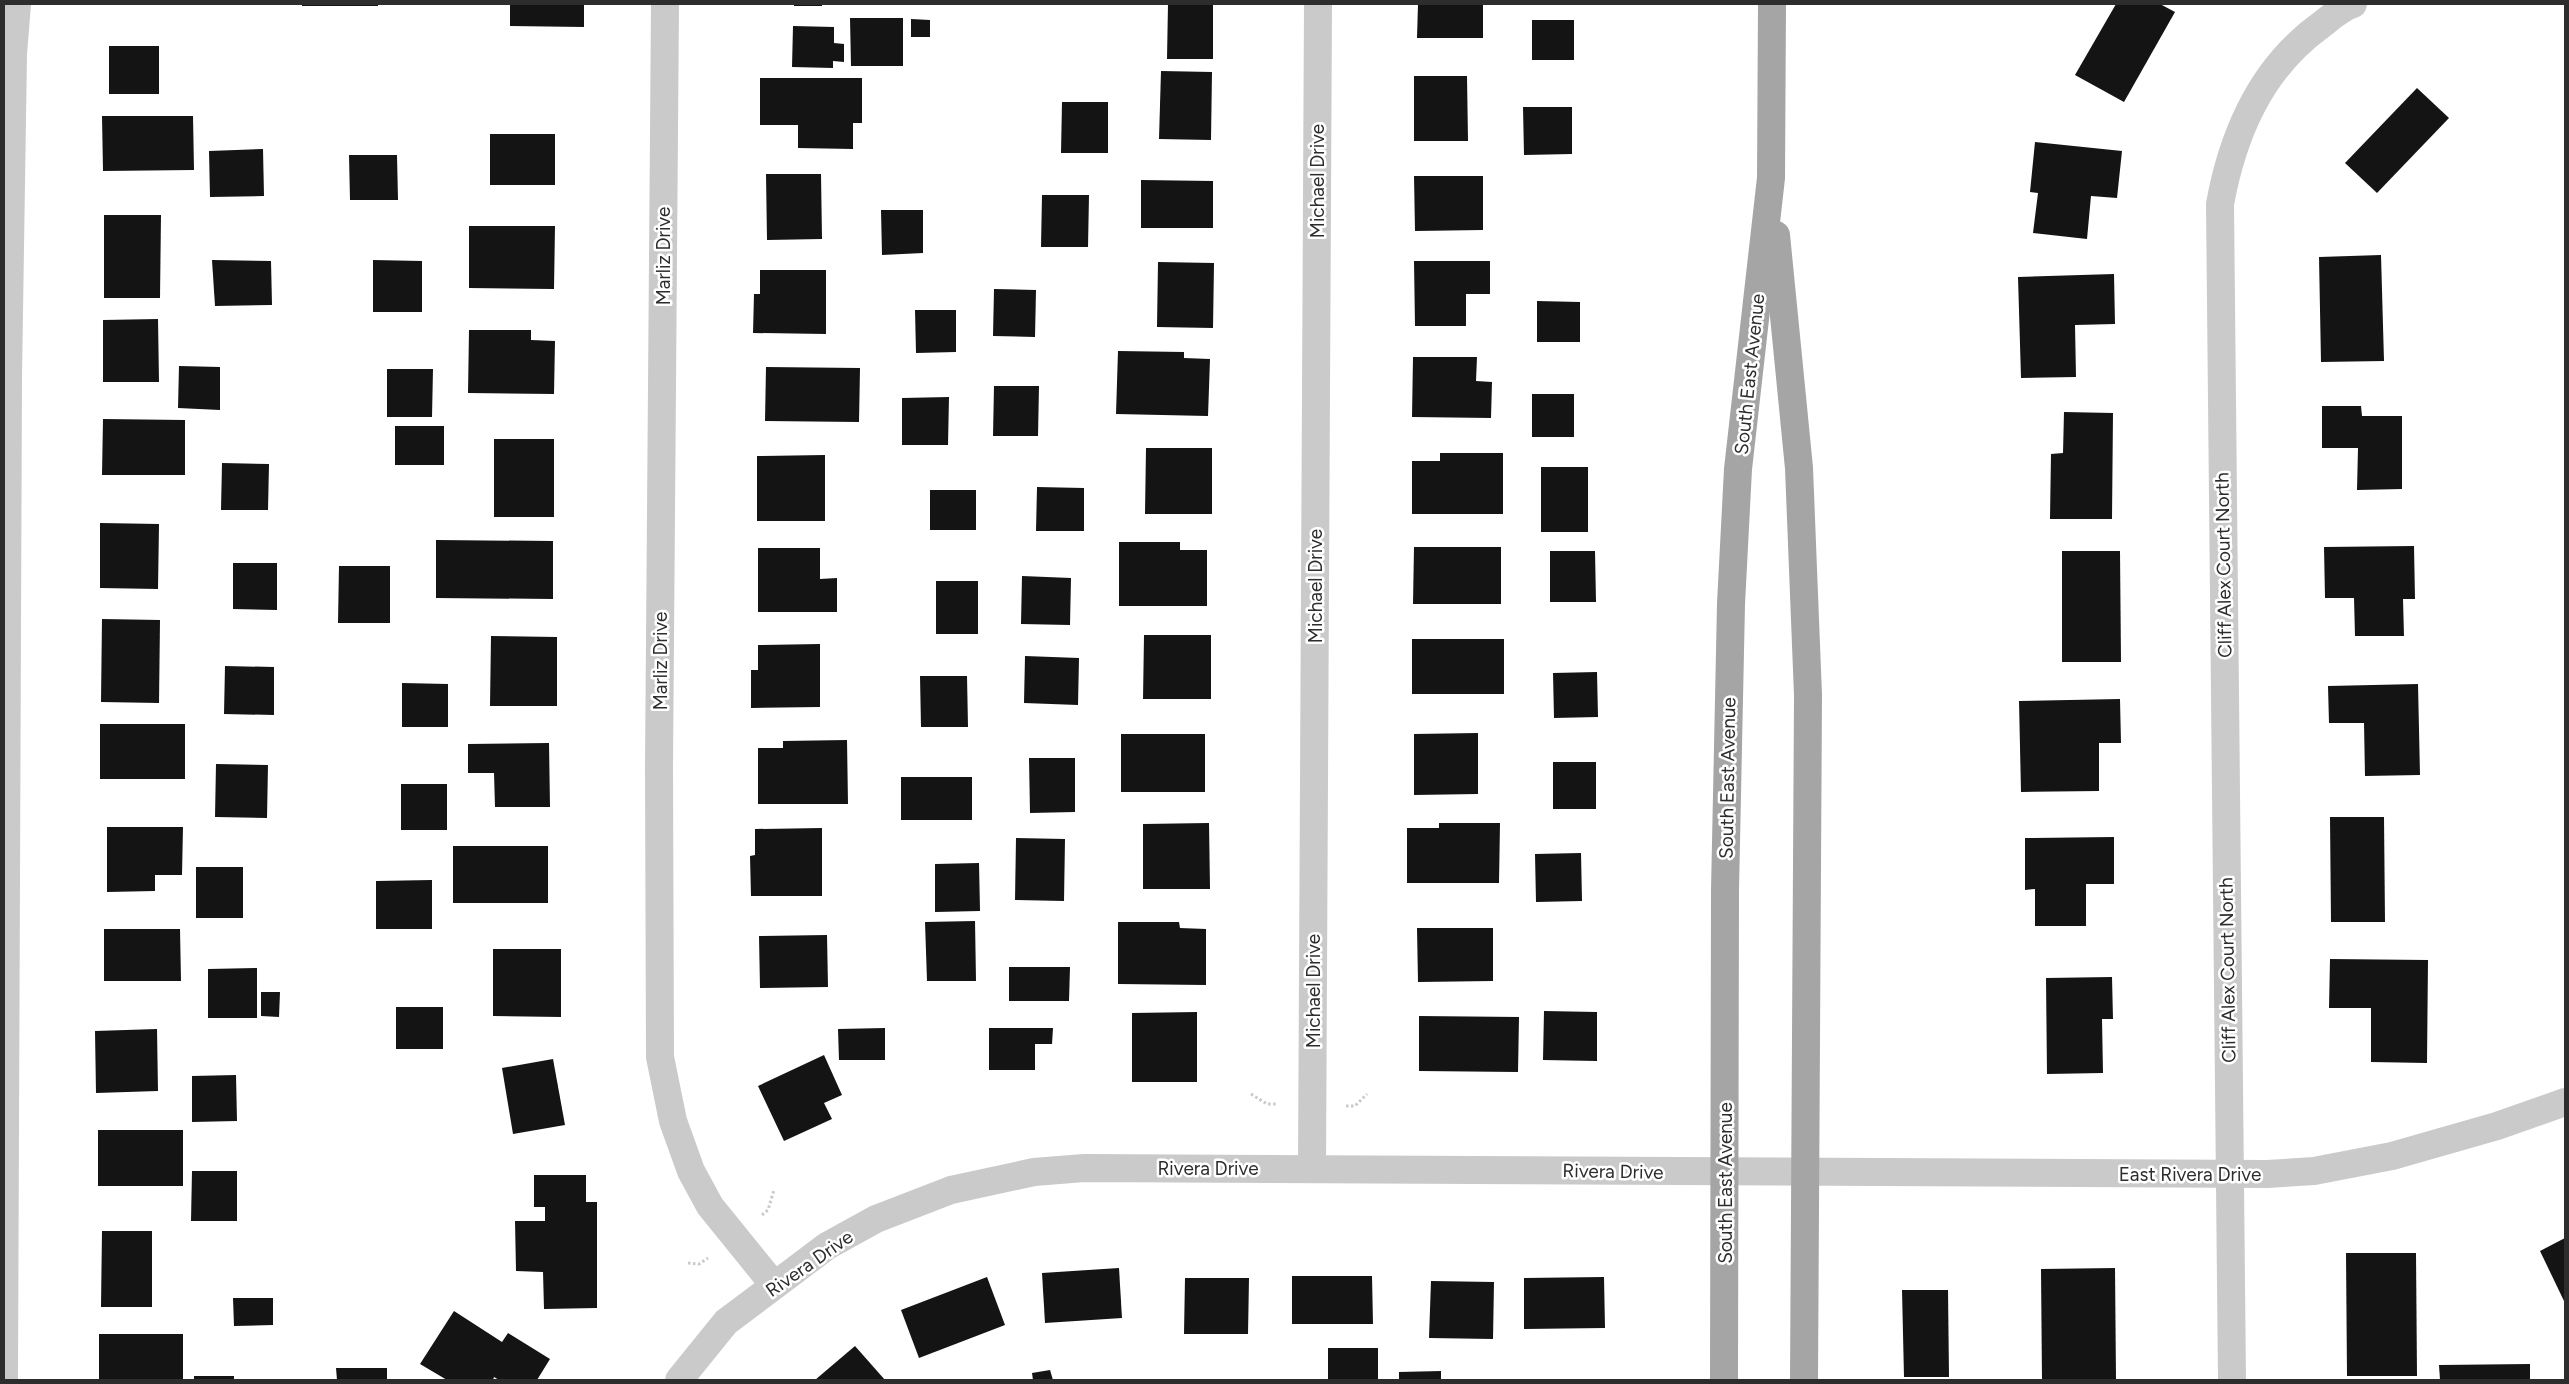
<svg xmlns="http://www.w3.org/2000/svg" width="2569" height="1384" font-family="Figtree,sans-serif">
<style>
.building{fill:#141414}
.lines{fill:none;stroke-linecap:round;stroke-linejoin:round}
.path{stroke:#cacaca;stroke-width:3;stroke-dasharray:2.5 2.5;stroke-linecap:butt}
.minor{stroke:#cacaca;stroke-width:28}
.major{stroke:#a5a5a5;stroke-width:28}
.labels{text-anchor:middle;stroke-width:5;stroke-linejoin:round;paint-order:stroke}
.street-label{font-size:19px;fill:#2d2d2d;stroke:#fff}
</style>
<rect width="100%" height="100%" fill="#fff"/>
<g class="building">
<rect x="302" y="4" width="76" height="2"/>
<polygon points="510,4 584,4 584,27 510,26"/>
<rect x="794" y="4" width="28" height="2"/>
<polygon points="1168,4 1213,4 1213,59 1167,59"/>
<polygon points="1418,4 1483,4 1483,38 1417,38"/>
<polygon points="2116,4 2160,4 2175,12 2124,102 2075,75"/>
<polygon points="850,18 903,18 903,66 851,66"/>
<polygon points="911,19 930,20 930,37 911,37"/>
<rect x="1532" y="20" width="42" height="40"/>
<polygon points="793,26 834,27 834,43 844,44 844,62 833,61 833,68 792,67"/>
<rect x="109" y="46" width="50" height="48"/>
<polygon points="1161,71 1212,72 1211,140 1159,139"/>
<polygon points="1414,76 1467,76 1468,141 1414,141"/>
<polygon points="760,78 862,78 862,123 853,123 853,149 798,148 798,125 760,125"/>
<polygon points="2417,88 2449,118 2377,193 2345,163"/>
<polygon points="1062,102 1108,102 1108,153 1061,153"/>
<polygon points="1523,107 1572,107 1572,154 1524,155"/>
<polygon points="102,116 193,116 194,170 103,171"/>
<rect x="490" y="134" width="65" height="51"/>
<polygon points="2035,142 2122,151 2117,198 2091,196 2087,239 2033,233 2038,193 2030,192"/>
<polygon points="263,149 264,196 210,197 209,151"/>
<polygon points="349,155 397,155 398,200 350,200"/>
<polygon points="766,174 821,174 822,239 767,240"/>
<polygon points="1414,176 1483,176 1483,230 1415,231"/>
<polygon points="1141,180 1213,181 1213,228 1141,228"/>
<polygon points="1042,195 1089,195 1088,247 1041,247"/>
<polygon points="881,210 923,210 923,253 882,255"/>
<polygon points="104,215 161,215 160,298 104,298"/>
<polygon points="469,226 555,226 554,289 469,288"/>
<polygon points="2381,255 2384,361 2321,362 2319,257"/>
<polygon points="212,260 271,261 272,305 215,306"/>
<polygon points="373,260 422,261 422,312 373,312"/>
<polygon points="1414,261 1490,261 1490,294 1466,294 1466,326 1415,326"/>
<polygon points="1158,262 1214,263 1213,328 1157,327"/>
<polygon points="760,270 826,270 826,334 753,333 754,294 760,294"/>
<polygon points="2114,274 2115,324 2075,325 2076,377 2021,378 2018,277"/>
<polygon points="994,289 1036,290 1035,337 993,336"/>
<polygon points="1537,301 1580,302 1580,342 1537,342"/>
<polygon points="915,310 956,310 956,352 916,353"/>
<polygon points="158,319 159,382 103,382 103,320"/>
<polygon points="469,330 531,330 531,340 555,341 554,394 468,393"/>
<polygon points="1118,351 1184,352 1184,358 1210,359 1208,416 1116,414"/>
<polygon points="1413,357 1477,357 1476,381 1492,382 1491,418 1412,417"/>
<polygon points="179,366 220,367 220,410 178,408"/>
<polygon points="766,367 860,368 859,422 765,421"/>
<polygon points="387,369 433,369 432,417 387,417"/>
<polygon points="994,386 1039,386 1038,436 993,436"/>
<rect x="1532" y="394" width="42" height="43"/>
<polygon points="949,397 948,445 902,445 902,398"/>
<polygon points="2322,406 2361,406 2362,416 2402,416 2402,489 2357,490 2358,448 2322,448"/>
<polygon points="2064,412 2113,413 2112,519 2050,519 2051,454 2063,453"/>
<polygon points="103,419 185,420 185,475 102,475"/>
<rect x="395" y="426" width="49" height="39"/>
<rect x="494" y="439" width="60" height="78"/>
<polygon points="1146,448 1212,448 1212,514 1145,514"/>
<polygon points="1440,453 1503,453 1503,514 1412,514 1412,461 1440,461"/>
<polygon points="825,455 825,521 757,521 757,456"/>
<polygon points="222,463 269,464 268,510 221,510"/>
<rect x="1541" y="467" width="47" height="65"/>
<polygon points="1037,487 1084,488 1084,531 1036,531"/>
<rect x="930" y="490" width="46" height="40"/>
<polygon points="100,523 159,524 158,589 100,588"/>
<polygon points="436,540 553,541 553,599 436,598"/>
<polygon points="1119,542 1180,542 1180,550 1207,550 1207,606 1119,606"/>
<polygon points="2414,546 2415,599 2403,599 2404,636 2355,636 2354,598 2325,598 2324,547"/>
<polygon points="1414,547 1501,547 1501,604 1413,604"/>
<polygon points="758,548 820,548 820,579 837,578 837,612 758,612"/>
<polygon points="1550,551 1595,551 1596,602 1550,602"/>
<polygon points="2062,551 2120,551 2121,662 2062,662"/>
<polygon points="233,563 277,563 277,610 233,609"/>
<polygon points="339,566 390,566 390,623 338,623"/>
<polygon points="1022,576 1071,578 1070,625 1021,624"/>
<rect x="936" y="581" width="42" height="53"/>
<polygon points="102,619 160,620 159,703 101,702"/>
<polygon points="1144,635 1211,635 1211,699 1143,699"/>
<polygon points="491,636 557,637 557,706 490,706"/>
<rect x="1412" y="639" width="92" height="55"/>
<polygon points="820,644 820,707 751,708 751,670 758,670 758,645"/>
<polygon points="1025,656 1079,658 1078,705 1024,703"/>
<polygon points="225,666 274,667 274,715 224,714"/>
<polygon points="1597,672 1598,717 1554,718 1553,673"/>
<polygon points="920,676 967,676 968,727 921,727"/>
<polygon points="402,683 448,684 448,727 402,727"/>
<polygon points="2418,684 2420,775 2365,776 2364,723 2329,723 2328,686"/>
<polygon points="2120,699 2121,743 2099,743 2099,791 2021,792 2019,701"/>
<rect x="100" y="724" width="85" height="55"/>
<polygon points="1478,733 1478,794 1414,795 1414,734"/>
<rect x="1121" y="734" width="84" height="58"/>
<polygon points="847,740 848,804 758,804 758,748 783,748 783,741"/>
<polygon points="549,743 550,807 495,807 494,773 468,773 468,744"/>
<polygon points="1029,758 1075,758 1075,812 1030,813"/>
<rect x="1553" y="762" width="43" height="47"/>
<polygon points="216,764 268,765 267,818 215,817"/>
<rect x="901" y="777" width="71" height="43"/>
<rect x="401" y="784" width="46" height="46"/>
<polygon points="2330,817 2384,817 2385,922 2331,922"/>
<polygon points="1209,823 1210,889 1143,889 1143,824"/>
<polygon points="1439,823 1500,823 1499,883 1407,883 1407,828 1439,828"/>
<polygon points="107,827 183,827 182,875 155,875 155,891 107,892"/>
<polygon points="822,828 822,896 751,896 750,856 755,855 755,829"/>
<polygon points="2114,837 2114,884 2086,884 2086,926 2035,926 2035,889 2025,890 2025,838"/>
<polygon points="1016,838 1065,839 1064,901 1015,900"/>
<rect x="453" y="846" width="95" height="57"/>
<polygon points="1581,853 1582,901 1536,902 1535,854"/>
<polygon points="979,863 980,911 935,912 935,864"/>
<rect x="196" y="867" width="47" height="51"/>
<polygon points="432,880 432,929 376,929 376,881"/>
<polygon points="975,921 976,981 927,981 925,922"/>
<polygon points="1118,922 1179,922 1180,928 1206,929 1206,985 1118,984"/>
<polygon points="1417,928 1493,928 1493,981 1418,982"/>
<polygon points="104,929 180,929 181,981 104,981"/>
<polygon points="827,935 828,987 760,988 759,936"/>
<polygon points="493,949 561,949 561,1017 493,1016"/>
<polygon points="2330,959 2428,960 2427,1063 2371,1062 2371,1008 2329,1008"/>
<polygon points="1009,967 1070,967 1069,1001 1009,1001"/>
<polygon points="257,968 257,1018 208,1018 208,969"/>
<polygon points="2112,977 2113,1019 2102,1019 2103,1073 2047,1074 2046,978"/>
<polygon points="261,992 280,992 279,1017 261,1016"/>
<rect x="396" y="1007" width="47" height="42"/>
<polygon points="1544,1011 1597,1012 1597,1061 1543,1060"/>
<polygon points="1197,1012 1197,1082 1132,1082 1132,1013"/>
<polygon points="1419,1016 1519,1017 1518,1072 1419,1071"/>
<polygon points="885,1028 885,1060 839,1060 838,1029"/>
<polygon points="989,1028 1053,1028 1052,1044 1035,1044 1035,1070 989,1070"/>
<polygon points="157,1029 158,1091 96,1093 95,1031"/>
<polygon points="824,1055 842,1095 824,1103 832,1119 784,1141 758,1086"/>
<polygon points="553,1059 565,1125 513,1134 502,1068"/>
<polygon points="236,1075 237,1121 192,1122 192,1076"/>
<rect x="98" y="1130" width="85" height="56"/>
<polygon points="192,1171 237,1171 237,1221 191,1221"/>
<polygon points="534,1175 586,1175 586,1202 597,1202 597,1308 544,1309 543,1272 516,1271 515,1221 545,1221 545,1207 534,1207"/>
<polygon points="102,1231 152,1231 152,1307 101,1307"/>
<polygon points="2565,1238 2565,1303 2540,1251"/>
<polygon points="2346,1253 2416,1253 2417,1376 2347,1376"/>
<polygon points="1119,1268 1122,1318 1045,1323 1042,1273"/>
<polygon points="2115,1268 2116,1380 2042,1380 2041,1269"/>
<polygon points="1292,1276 1372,1276 1373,1324 1292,1324"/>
<polygon points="987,1277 1005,1325 919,1358 901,1310"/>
<polygon points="1604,1277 1605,1328 1524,1329 1524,1278"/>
<polygon points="1185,1278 1249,1278 1248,1334 1184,1334"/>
<polygon points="1431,1281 1494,1282 1493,1339 1429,1338"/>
<polygon points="1902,1290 1948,1290 1949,1377 1904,1377"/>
<polygon points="233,1298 273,1298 273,1325 234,1326"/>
<polygon points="454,1311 502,1342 508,1333 550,1359 537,1380 499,1380 494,1377 493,1380 447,1380 420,1364"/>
<rect x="99" y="1334" width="84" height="46"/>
<polygon points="855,1346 885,1380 815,1380"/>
<rect x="1328" y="1348" width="50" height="32"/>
<polygon points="2530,1364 2530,1380 2440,1380 2439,1365"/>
<polygon points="336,1368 387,1368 387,1380 337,1380"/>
<polygon points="1050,1370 1053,1380 1033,1380 1032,1373"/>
<polygon points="1441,1371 1441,1380 1399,1380 1399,1372"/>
<rect x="194" y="1376" width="40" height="4"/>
</g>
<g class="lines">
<g class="path">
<polyline points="1251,1094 1267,1104 1278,1104"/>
<polyline points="1346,1106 1355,1106 1367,1094"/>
<polyline points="762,1215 768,1210 774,1190"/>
<polyline points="688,1263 699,1264 708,1258"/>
</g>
<g class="minor">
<polyline points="665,4 659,767 660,1057 673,1121 691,1171 710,1206 774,1285"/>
<polyline points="1312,1169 1318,4"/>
<polyline points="4,1380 8,377 13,54 17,4"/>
<polyline points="679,1380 726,1322 827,1246 876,1219 951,1190 1034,1172 1084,1168 2267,1174 2314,1171 2392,1156 2497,1126 2565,1102"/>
<path d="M2232 1380 2220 204C2233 133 2261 68 2321 25 2330 18 2341 8 2353 4"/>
</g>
<g class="major">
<polyline points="1776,235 1799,468 1808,695 1804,1380"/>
<polyline points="1724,1380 1725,890 1731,604 1738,469 1771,178 1772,4"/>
</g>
</g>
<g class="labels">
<g class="street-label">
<text transform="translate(1317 181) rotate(-90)" y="7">Michael Drive</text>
<text transform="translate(663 256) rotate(-90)" y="7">Marliz Drive</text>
<text transform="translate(1749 374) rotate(-84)" y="7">South East Avenue</text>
<text transform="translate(2223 565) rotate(-91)" y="7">Cliff Alex Court North</text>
<text transform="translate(1315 586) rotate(-90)" y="7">Michael Drive</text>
<text transform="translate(660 661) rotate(-90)" y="7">Marliz Drive</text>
<text transform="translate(1727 778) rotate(-89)" y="7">South East Avenue</text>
<text transform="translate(2227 970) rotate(-91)" y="7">Cliff Alex Court North</text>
<text transform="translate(1313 991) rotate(-90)" y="7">Michael Drive</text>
<text x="1208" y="1175">Rivera Drive</text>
<text transform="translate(1613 1171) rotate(1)" y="7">Rivera Drive</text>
<text x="2190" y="1181">East Rivera Drive</text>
<text transform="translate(1725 1183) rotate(-90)" y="7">South East Avenue</text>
<text transform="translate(809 1263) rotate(-35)" y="7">Rivera Drive</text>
</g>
</g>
<rect width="2569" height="1384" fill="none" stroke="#2d2d2d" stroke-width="10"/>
</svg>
